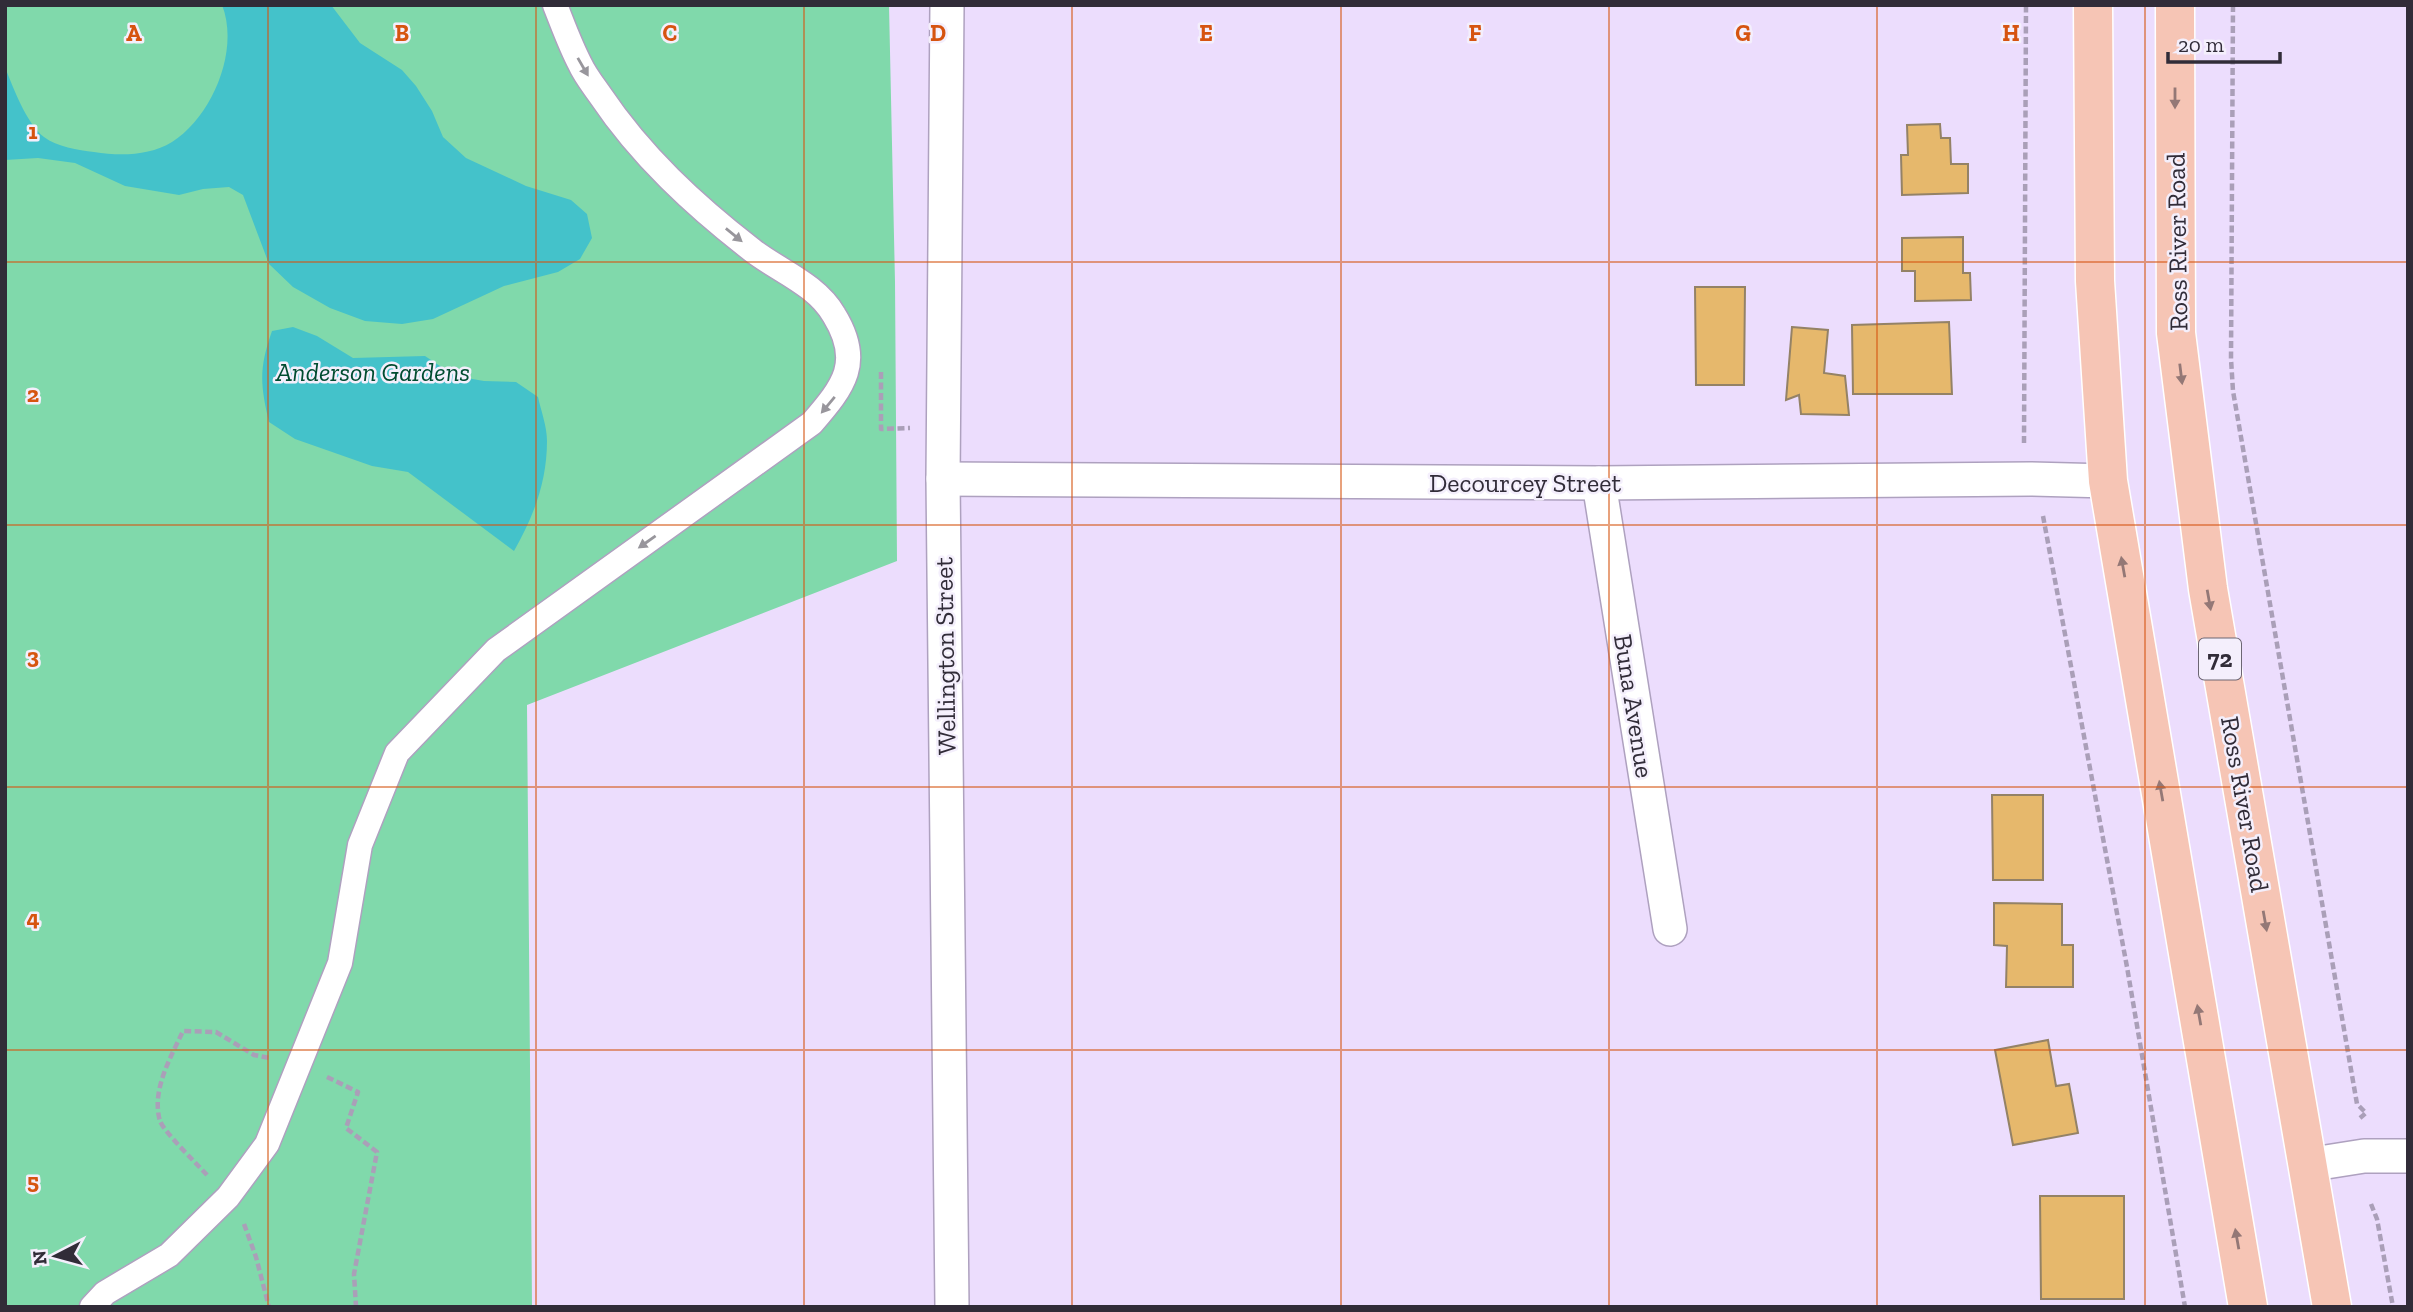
<svg xmlns="http://www.w3.org/2000/svg" width="2413" height="1312" font-family="'Zilla Slab',serif">
<style>
.green{fill:#80d9ab}
.water{fill:#44c2ca}
.building{fill:#e6b86c;stroke:#948266;stroke-width:2}
.lines{fill:none;stroke-linecap:round;stroke-linejoin:round}
.pedestrian-casing{stroke:#aea1bf;stroke-width:27}
.minor-casing{stroke:#aea1bf;stroke-width:36}
.primary-casing{stroke:#fff;stroke-width:41}
.path{stroke:#aa9fb8;stroke-width:4.5;stroke-dasharray:7 3.5;stroke-linecap:butt}
.pedestrian{stroke:#fff;stroke-width:24}
.minor{stroke:#fff;stroke-width:33}
.primary{stroke:#f6c5b5;stroke-width:38}
.oneway{fill:#98969c}
.oneway2{fill:#947876}
.grid{fill:none;stroke:#d65410;stroke-width:2;stroke-opacity:0.55}
.labels{text-anchor:middle;stroke-width:5;stroke-linejoin:round;paint-order:stroke}
.shield{fill:#f4effc;stroke:#6c6673;stroke-width:2}
.shield-label{font-size:24px;font-weight:bold;fill:#312c38}
.street-label{font-size:26px;fill:#312c38;stroke:#f4effc}
.park-label{font-size:26px;font-style:italic;fill:#004c30;stroke:#f4effc}
.grid-label{font-size:23px;text-anchor:middle;font-weight:bold;fill:#d65410;stroke:#f4effc;stroke-width:5;stroke-linejoin:round;paint-order:stroke}
</style>
<rect width="100%" height="100%" fill="#ecddfd"/>
<polygon class="green" points="5,5 889,5 895,282 897,561 527,705 532,1307 5,1307"/>
<g class="water">
<path d="M222 5H331L360 43 402 70 416 86 432 111 443 137 466 158 526 186 571 200 587 214 592 238 580 259 558 272 504 286 433 319 402 324 365 321 330 308 293 287 269 264 243 195 229 187 203 189 179 195 125 186 75 163 38 158 5 160V67C13 87 26 123 44 137 57 147 78 150 94 152 120 156 149 156 172 142 212 117 240 50 222 5Z"/>
<path d="M293 327 317 336 353 358 425 356 455 376 484 381 516 382 538 397C541 411 547 426 547 441 547 481 534 516 514 551L408 472 372 466 295 439 269 422C260 384 259 368 272 331Z"/>
</g>
<g class="building">
<polygon points="1940,124 1941,138 1950,138 1951,164 1968,164 1968,193 1902,195 1901,155 1908,155 1907,125"/>
<polygon points="1963,237 1963,273 1970,273 1971,300 1915,301 1915,271 1902,271 1902,238"/>
<polygon points="1695,287 1745,287 1744,385 1696,385"/>
<polygon points="1949,322 1952,394 1853,394 1852,325"/>
<polygon points="1792,327 1828,330 1824,373 1845,376 1849,415 1801,414 1799,395 1786,400"/>
<polygon points="1992,795 2043,795 2043,880 1993,880"/>
<polygon points="1994,903 2062,904 2062,945 2073,945 2073,987 2006,987 2007,946 1994,945"/>
<polygon points="2048,1040 2056,1086 2069,1084 2078,1133 2013,1145 1995,1050"/>
<polygon points="2040,1196 2124,1196 2124,1299 2041,1299"/>
</g>
<g class="lines">
<defs>
<path id="pedestrian" d="M92 1307 105 1293 169 1255 228 1197 267 1144 340 963 360 845 397 753 496 650 812 423C844 386 863 362 834 315 816 284 779 271 752 250 694 205 641 156 600 95 593 85 585 75 580 64 570 45 563 25 555 5"/>
<g id="minor">
<polyline points="947,5 943,479 952,1307"/>
<polyline points="943,479 1599,483 2031,479 2108,481"/>
<polyline points="1599,483 1670,929"/>
<polyline points="2307,1165 2364,1156 2408,1156"/>
</g>
<g id="primary">
<polyline points="2093,5 2095,281 2108,481 2248,1307"/>
<polyline points="2175,5 2176,333 2208,589 2332,1307"/>
</g>
</defs>
<use href="#pedestrian" class="pedestrian-casing"/>
<use href="#minor" class="minor-casing"/>
<use href="#primary" class="primary-casing"/>
<g class="path">
<polyline points="2233,5 2231,359 2233,391 2357,1104 2366,1113 2360,1118"/>
<polyline points="881,372 881,429 910,428"/>
<polyline points="2024,443 2026,5"/>
<polyline points="2043,516 2127,967 2185,1307"/>
<polyline points="327,1077 358,1092 346,1128 377,1152 354,1274 356,1307"/>
<path d="M207 1175C198 1165 164 1132 160 1121 151 1090 171 1057 183 1031L216 1032 254 1055 270 1058"/>
<polyline points="2371,1204 2377,1219 2393,1307"/>
<polyline points="244,1224 256,1257 269,1307"/>
</g>
<use href="#pedestrian" class="pedestrian"/>
<use href="#minor" class="minor"/>
<use href="#primary" class="primary"/>
</g>
<defs><path id="oneway-solid" d="M-6-.8H1V-3.2L6.5 0L1 3.2V.8H-6Z" transform="scale(1.75)"/></defs>
<g class="oneway">
<use href="#oneway-solid" transform="translate(583 67) rotate(60)"/>
<use href="#oneway-solid" transform="translate(734 235) rotate(39)"/>
<use href="#oneway-solid" transform="translate(828 405) rotate(130)"/>
<use href="#oneway-solid" transform="translate(647 542) rotate(145)"/>
</g>
<g class="oneway2">
<use href="#oneway-solid" transform="translate(2175 98) rotate(90)"/>
<use href="#oneway-solid" transform="translate(2181 374) rotate(83)"/>
<use href="#oneway-solid" transform="translate(2123 567) rotate(-100)"/>
<use href="#oneway-solid" transform="translate(2209 600) rotate(80)"/>
<use href="#oneway-solid" transform="translate(2161 791) rotate(-100)"/>
<use href="#oneway-solid" transform="translate(2265 921) rotate(80)"/>
<use href="#oneway-solid" transform="translate(2199 1015) rotate(-100)"/>
<use href="#oneway-solid" transform="translate(2237 1239) rotate(-100)"/>
</g>
<path class="grid" d="M268 5V1307M536 5V1307M804 5V1307M1072 5V1307M1341 5V1307M1609 5V1307M1877 5V1307M2145 5V1307M5 262H2408M5 525H2408M5 787H2408M5 1050H2408"/>
<g class="labels">
<rect class="shield" x="2199" y="638.5" width="42" height="41" rx="5"/>
<g class="shield-label">
<text x="2220" y="667">72</text>
</g>
<g class="street-label">
<text transform="translate(2177 242) rotate(-91)" y="9">Ross River Road</text>
<text x="1525" y="492">Decourcey Street</text>
<text transform="translate(945 656) rotate(-91)" y="9">Wellington Street</text>
<text transform="translate(1634 706) rotate(81)" y="9">Buna Avenue</text>
<text transform="translate(2245 804) rotate(80)" y="9">Ross River Road</text>
</g>
<g class="park-label">
<text x="373" y="381">Anderson Gardens</text>
</g>
</g>
<g class="grid-label">
<text x="134" y="41">A</text>
<text x="402" y="41">B</text>
<text x="670" y="41">C</text>
<text x="938" y="41">D</text>
<text x="1206" y="41">E</text>
<text x="1475" y="41">F</text>
<text x="1743" y="41">G</text>
<text x="2011" y="41">H</text>
<text x="33" y="139">1</text>
<text x="33" y="402">2</text>
<text x="33" y="664">3</text>
<text x="33" y="926">4</text>
<text x="33" y="1189">5</text>
</g>
<rect width="2413" height="1312" fill="none" stroke="#312c38" stroke-width="14"/>
<g transform="translate(56 1256) rotate(264)" stroke="#f4effc" stroke-width="5" paint-order="stroke">
<path d="M0-5L12 26L0 18L-12 26Z" fill="#312c38"/>
<text y="-10" font-size="19" font-weight="bold" text-anchor="middle" fill="#312c38">N</text>
</g>
<path d="M2168 52v10h112v-10" fill="none" stroke="#312c38" stroke-width="3.5"/>
<text x="2178" y="52" font-size="21" fill="#312c38" stroke="#f4effc" stroke-width="5" paint-order="stroke">20 m</text>
</svg>
